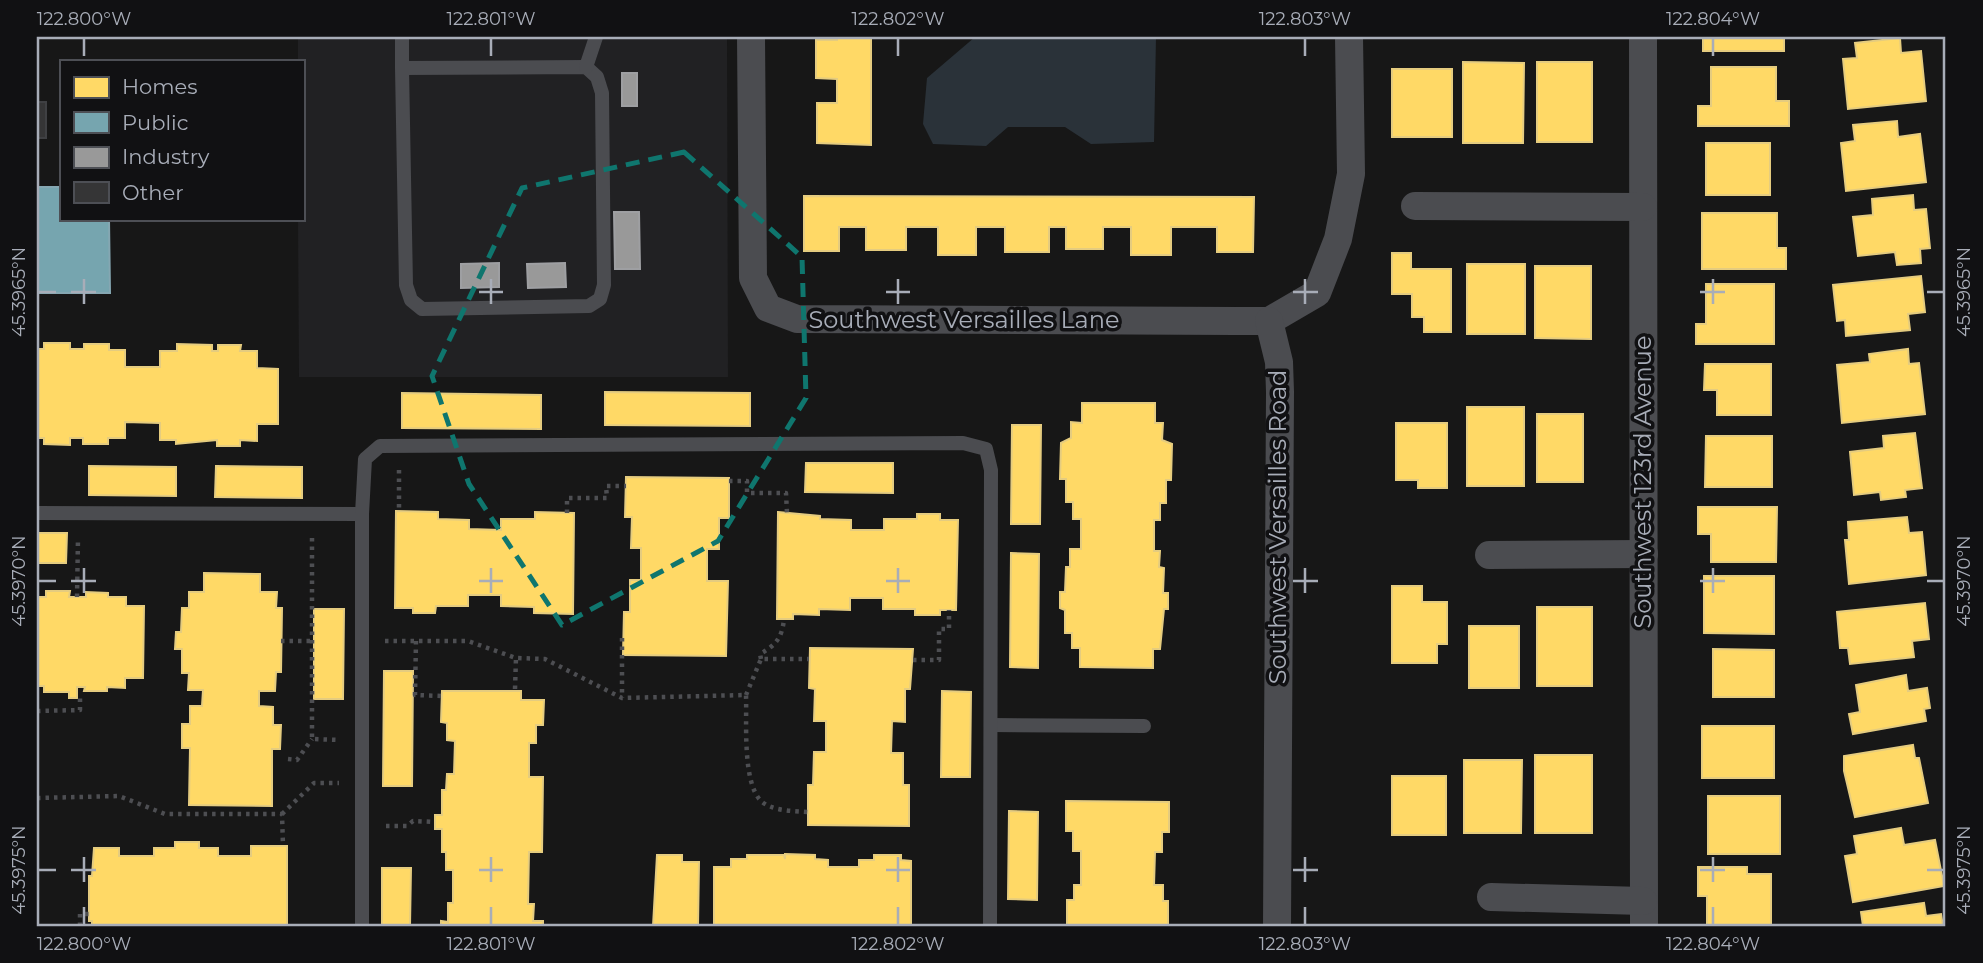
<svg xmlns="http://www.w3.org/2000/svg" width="1983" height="963" font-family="Montserrat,sans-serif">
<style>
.built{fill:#212123}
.water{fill:#2a3239}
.homes{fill:#ffd966;stroke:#e5cc7f;stroke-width:2}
.public{fill:#76a5af;stroke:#85a7b2;stroke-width:2}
.industry{fill:#999;stroke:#9e9fa2;stroke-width:2}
.building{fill:#353536;stroke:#3f4043;stroke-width:2}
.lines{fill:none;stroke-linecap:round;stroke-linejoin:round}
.path{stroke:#4d4e52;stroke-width:4.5;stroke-dasharray:3.5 5;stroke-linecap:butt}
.service{stroke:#4b4c50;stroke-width:14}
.minor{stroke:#4b4c50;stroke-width:28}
.marked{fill:none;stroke:#0f766e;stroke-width:5;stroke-dasharray:14 9;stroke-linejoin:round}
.ticks{fill:none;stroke:#a8adb8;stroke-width:2.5}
.labels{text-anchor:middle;stroke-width:7;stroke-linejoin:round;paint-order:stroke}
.street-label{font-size:24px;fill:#a8adb8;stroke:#111113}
.neatline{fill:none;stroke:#a8adb8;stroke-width:2.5}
.ticks-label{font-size:18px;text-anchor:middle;fill:#a8adb8}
</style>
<rect width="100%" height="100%" fill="#171717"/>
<polygon class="built" points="298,37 727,37 728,377 299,377 298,219 303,219 303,61 298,61"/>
<polygon class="water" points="975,37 1156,37 1154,142 1091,144 1065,127 1008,127 986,146 933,144 923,124 927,78"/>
<g class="homes">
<polygon points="837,37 871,37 871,145 817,143 817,103 837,103 837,79 816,78 816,40 837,40"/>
<rect x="1703" y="37" width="81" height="14"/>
<polygon points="1900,38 1901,53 1921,51 1926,101 1848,109 1843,59 1857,58 1855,43"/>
<polygon points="1463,62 1524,63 1523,143 1463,143"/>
<rect x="1537" y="62" width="55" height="80"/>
<polygon points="1711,67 1776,67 1776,101 1789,101 1789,126 1698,126 1698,106 1711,106"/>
<rect x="1392" y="69" width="60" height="68"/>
<polygon points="1897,121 1898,137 1920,134 1926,182 1846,191 1841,143 1855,141 1853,125"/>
<rect x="1706" y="143" width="64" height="52"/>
<polygon points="1913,195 1914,210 1926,209 1930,248 1920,249 1921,263 1897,265 1895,252 1858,256 1853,217 1873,215 1872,199"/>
<polygon points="804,196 1254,197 1253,252 1217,252 1217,227 1171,227 1171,255 1131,255 1131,227 1103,227 1103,249 1066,249 1066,227 1049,227 1049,252 1005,252 1005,227 976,227 976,255 938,255 938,227 906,227 906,250 866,250 866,227 839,227 839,251 804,251"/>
<polygon points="1702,213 1777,213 1777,248 1786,248 1786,269 1702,269"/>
<polygon points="1392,253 1411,253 1411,269 1451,269 1451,332 1424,332 1424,317 1412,317 1412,294 1392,294"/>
<rect x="1467" y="264" width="58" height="70"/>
<polygon points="1535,266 1591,266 1591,339 1535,338"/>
<polygon points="1921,276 1925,312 1908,314 1910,330 1846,336 1845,320 1837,321 1833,285"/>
<polygon points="1706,284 1774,284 1774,344 1696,344 1696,324 1706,324"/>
<polygon points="44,343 70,343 70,349 84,349 84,344 109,344 109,350 125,350 125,367 160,367 160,351 177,351 177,344 212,345 212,351 218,351 218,345 241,345 240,351 257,351 257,368 278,369 278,424 257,424 257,441 240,440 240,446 217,446 217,440 176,444 176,440 160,440 160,423 125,422 125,438 108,438 108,444 83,444 83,438 70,438 70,445 44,444 44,438 37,438 37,349 44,349"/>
<polygon points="1908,349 1909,364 1919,363 1925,414 1842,423 1837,365 1870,362 1869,354"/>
<polygon points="1705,364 1771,364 1771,415 1717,415 1717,390 1704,390"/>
<polygon points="605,392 750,393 750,426 605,425"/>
<polygon points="402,393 541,395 541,429 402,428"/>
<polygon points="1082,403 1155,403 1155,423 1163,423 1162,440 1172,444 1171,480 1166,480 1166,503 1160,503 1160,520 1154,520 1154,551 1160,551 1159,567 1164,568 1163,593 1168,593 1168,609 1164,609 1160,649 1153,649 1153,668 1080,667 1080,648 1072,648 1072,633 1065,633 1065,610 1060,608 1060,592 1065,592 1066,567 1070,567 1070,549 1081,549 1081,519 1073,519 1073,502 1066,502 1066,479 1060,479 1061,443 1071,438 1071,422 1082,423"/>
<rect x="1467" y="407" width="57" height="79"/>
<rect x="1537" y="414" width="46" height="68"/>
<polygon points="1396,423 1447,423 1447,488 1418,488 1418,480 1396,480"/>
<polygon points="1012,425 1041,425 1040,524 1011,524"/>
<polygon points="1915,433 1922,488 1905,490 1906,497 1881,500 1880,492 1854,495 1850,452 1884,448 1883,436"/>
<polygon points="1706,436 1772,436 1772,487 1705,487"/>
<polygon points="806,463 893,463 893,493 805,492"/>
<polygon points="89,466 176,467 176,496 89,495"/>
<polygon points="216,466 302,467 302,498 215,497"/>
<polygon points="626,477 729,478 729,518 719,518 719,549 707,549 707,581 728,581 726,656 623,655 624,612 630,612 630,580 641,580 641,548 631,548 632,517 625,517"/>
<polygon points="1698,507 1777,507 1776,562 1711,562 1711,534 1698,534"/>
<polygon points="396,511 438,512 438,519 469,520 469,529 501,530 501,519 535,519 535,512 574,513 573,614 534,613 534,607 501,606 501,595 468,595 468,606 436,606 435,613 413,613 413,608 395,608"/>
<polygon points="778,512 820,516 820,519 851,520 851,530 884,530 884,519 917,519 917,514 940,514 940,520 958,520 956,610 940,610 940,615 915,615 915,609 883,609 883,598 850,598 850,610 819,609 819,615 793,614 793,619 777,619"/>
<polygon points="1907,517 1909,533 1922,532 1926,575 1849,584 1845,540 1849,540 1848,522"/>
<polygon points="37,533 67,533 66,563 37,563"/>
<polygon points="1011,553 1039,554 1038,668 1010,667"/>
<polygon points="204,573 260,574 260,592 277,592 276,608 282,608 281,672 276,672 275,691 259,691 259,706 273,707 273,725 281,725 280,749 272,749 272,806 189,805 190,748 182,748 182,724 190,724 190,706 202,706 203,690 188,690 189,673 182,673 182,649 175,649 176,632 181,632 182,608 189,608 189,592 204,592"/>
<polygon points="1704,576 1774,576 1774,634 1704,633"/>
<polygon points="1392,586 1422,586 1422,602 1447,602 1447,644 1437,644 1437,663 1392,663"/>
<polygon points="46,591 70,591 69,597 86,597 86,592 108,593 108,597 126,597 126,606 144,606 143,678 125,678 125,688 107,687 107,691 84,691 85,687 77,687 77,698 69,698 69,692 44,692 44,686 37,686 37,597 46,597"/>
<polygon points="1925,603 1929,639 1912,641 1914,657 1850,664 1848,648 1840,648 1837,612"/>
<rect x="1537" y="607" width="55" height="79"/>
<polygon points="314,609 344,609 343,699 314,699"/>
<rect x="1469" y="626" width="50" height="62"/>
<polygon points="810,648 913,649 910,689 905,689 905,722 892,721 891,753 903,753 903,785 909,785 909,826 808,825 808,785 813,785 814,752 826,752 826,721 814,721 815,689 809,688"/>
<polygon points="1713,649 1774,650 1774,697 1713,697"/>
<polygon points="384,671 413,671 412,786 383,786"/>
<polygon points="1906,675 1908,691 1927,688 1930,708 1924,709 1926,721 1853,734 1849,714 1860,712 1856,685"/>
<polygon points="442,691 521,691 521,700 544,700 543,725 536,725 536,743 529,743 529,777 543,777 542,852 529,852 528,904 534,904 533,921 543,921 543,926 441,926 441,921 448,922 448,903 453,903 453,870 446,870 446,852 442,852 442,829 435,829 435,815 442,815 442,790 446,790 447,774 454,774 455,741 447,740 447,723 441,722"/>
<polygon points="942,691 971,692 970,777 941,777"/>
<rect x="1702" y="726" width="72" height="52"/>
<polygon points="1913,745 1915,758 1919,758 1928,803 1855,817 1844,771 1844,756"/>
<rect x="1535" y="755" width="57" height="78"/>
<polygon points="1464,760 1522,760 1521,833 1464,833"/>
<rect x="1392" y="776" width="54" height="59"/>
<rect x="1708" y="796" width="72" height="58"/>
<polygon points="1066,801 1169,802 1169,832 1162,832 1162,852 1155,852 1154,885 1163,885 1163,901 1168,901 1168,926 1062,926 1067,926 1067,900 1074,900 1074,885 1081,885 1081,851 1073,851 1073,831 1066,831"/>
<polygon points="1009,811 1038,812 1037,900 1008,899"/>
<polygon points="1901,828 1904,845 1935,840 1944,886 1853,902 1845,856 1857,854 1854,836"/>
<polygon points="175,842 199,842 199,848 218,848 218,856 251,856 251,846 287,846 287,926 92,926 92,921 89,921 89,876 92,876 94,848 119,848 119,856 154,856 154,848 175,848"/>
<polygon points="785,854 815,855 815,859 828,860 828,867 859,867 859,860 874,860 874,855 901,855 901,860 911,861 911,926 714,926 714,867 731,867 731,859 747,859 747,855 784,855 785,859"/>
<polygon points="657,855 682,855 682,862 699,862 698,926 653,926"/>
<polygon points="1698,867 1747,867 1747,874 1771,874 1771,926 1707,926 1707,896 1698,896"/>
<polygon points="382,868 411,868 410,926 382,926"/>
<polygon points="1924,903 1926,916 1941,914 1943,926 1863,926 1861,912"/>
</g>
<polygon class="public" points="37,187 61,187 61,219 109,219 110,293 37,293"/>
<g class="industry">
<rect x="622" y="73" width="15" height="33"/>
<polygon points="614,212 639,212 640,269 615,269"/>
<polygon points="499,263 499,287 461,288 461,264"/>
<polygon points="565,263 566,287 528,288 527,264"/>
</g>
<rect class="building" x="37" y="102" width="9" height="36"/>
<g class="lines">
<g class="path">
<polyline points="399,470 399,511"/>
<polyline points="729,481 747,481 747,493 786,493 787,513"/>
<polyline points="567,513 567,498 607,498 606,486 626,486"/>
<polyline points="312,538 312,739 340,740"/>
<polyline points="77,597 78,538"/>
<polyline points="622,638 622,698"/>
<polyline points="281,641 312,641"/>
<path d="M385 641H468L516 658 545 659 622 698 746 695C747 721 742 782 761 801 772 811 793 811 808 812"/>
<polyline points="416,641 415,695 442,696"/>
<path d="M761 659 760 654C776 645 782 638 784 619"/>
<polyline points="913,660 939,660 939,629 949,629 949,610"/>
<polyline points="515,689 516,658"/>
<polyline points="746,695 761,659 809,659"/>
<polyline points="37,711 80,710 80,697"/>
<polyline points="288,759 297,760 312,739"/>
<polyline points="37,798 119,796 165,814 282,814 283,846"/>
<polyline points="282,814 314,783 339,783"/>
<polyline points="386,826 407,826 413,821 435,822"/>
<polyline points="80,926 80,914 89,914"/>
</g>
<g class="service">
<polyline points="402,37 402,68 406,285 411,300 422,309 589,306 600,299 604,285 602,93 597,77 586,67 402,68"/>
<polyline points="586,67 596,37"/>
<polyline points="37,513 362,514"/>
<polyline points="991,725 1144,726"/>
<polyline points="362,926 362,514 365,459 380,446 963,443 986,449 991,470 990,926"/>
</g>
<g class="minor">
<polyline points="751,37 753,278 768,308 797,319 1236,321 1269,321 1317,293 1338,239 1351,174 1349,37"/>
<polyline points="1643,37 1644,926"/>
<polyline points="1415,206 1643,207"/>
<polyline points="1269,321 1279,362 1280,392 1277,926"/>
<polyline points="1489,555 1644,554"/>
<polyline points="1491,897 1643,901"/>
</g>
</g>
<path class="marked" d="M684 152 802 257 806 398 718 541 562 625 469 484 432 376 522 188Z"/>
<path class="ticks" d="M84 38V56M491 38V56M898 38V56M1305 38V56M1713 38V56M84 279V304M491 279V304M898 279V304M1305 279V304M1713 279V304M38 292H56M71 292H96M479 292H503M886 292H910M1293 292H1318M1700 292H1725M1927 292H1944M84 568V593M491 568V593M898 568V593M1305 568V593M1713 568V593M38 581H56M71 581H96M479 581H503M886 581H910M1293 581H1318M1700 581H1725M1927 581H1944M84 857V882M491 857V882M898 857V882M1305 857V882M1713 857V882M38 870H56M71 870H96M479 870H503M886 870H910M1293 870H1318M1700 870H1725M1927 870H1944M84 907V925M491 907V925M898 907V925M1305 907V925M1713 907V925"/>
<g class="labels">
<g class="street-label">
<text x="964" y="328">Southwest Versailles Lane</text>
<text transform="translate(1643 482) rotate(-90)" y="8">Southwest 123rd Avenue</text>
<text transform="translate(1278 527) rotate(-90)" y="8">Southwest Versailles Road</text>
</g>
</g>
<rect width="1983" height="963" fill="none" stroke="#111113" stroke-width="77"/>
<rect x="60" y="60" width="245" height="161" fill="#111113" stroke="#4d4f55" stroke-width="2"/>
<rect x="74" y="77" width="35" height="21" fill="#ffd966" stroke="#4d4f55" stroke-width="2"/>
<text x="122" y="94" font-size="21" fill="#a8adb8">Homes</text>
<rect x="74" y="112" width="35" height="21" fill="#76a5af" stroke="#4d4f55" stroke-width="2"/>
<text x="122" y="130" font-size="21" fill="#a8adb8">Public</text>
<rect x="74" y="147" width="35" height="21" fill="#999999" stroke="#4d4f55" stroke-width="2"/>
<text x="122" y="164" font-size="21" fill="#a8adb8">Industry</text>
<rect x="74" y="182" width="35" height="21" fill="#353536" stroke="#4d4f55" stroke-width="2"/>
<text x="122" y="200" font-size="21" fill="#a8adb8">Other</text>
<rect x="38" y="38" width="1906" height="887" class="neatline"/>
<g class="ticks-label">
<text x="84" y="25">122.800°W</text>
<text x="491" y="25">122.801°W</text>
<text x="898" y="25">122.802°W</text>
<text x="1305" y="25">122.803°W</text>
<text x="1713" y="25">122.804°W</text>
<text transform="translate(1964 292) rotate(-90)" y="6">45.3965°N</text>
<text transform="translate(19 292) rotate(-90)" y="6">45.3965°N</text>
<text transform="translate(1964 581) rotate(-90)" y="6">45.3970°N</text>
<text transform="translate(19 581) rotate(-90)" y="6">45.3970°N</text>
<text transform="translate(1964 870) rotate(-90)" y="6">45.3975°N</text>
<text transform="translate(19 870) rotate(-90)" y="6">45.3975°N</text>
<text x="84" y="950">122.800°W</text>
<text x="491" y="950">122.801°W</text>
<text x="898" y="950">122.802°W</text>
<text x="1305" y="950">122.803°W</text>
<text x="1713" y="950">122.804°W</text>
</g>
</svg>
